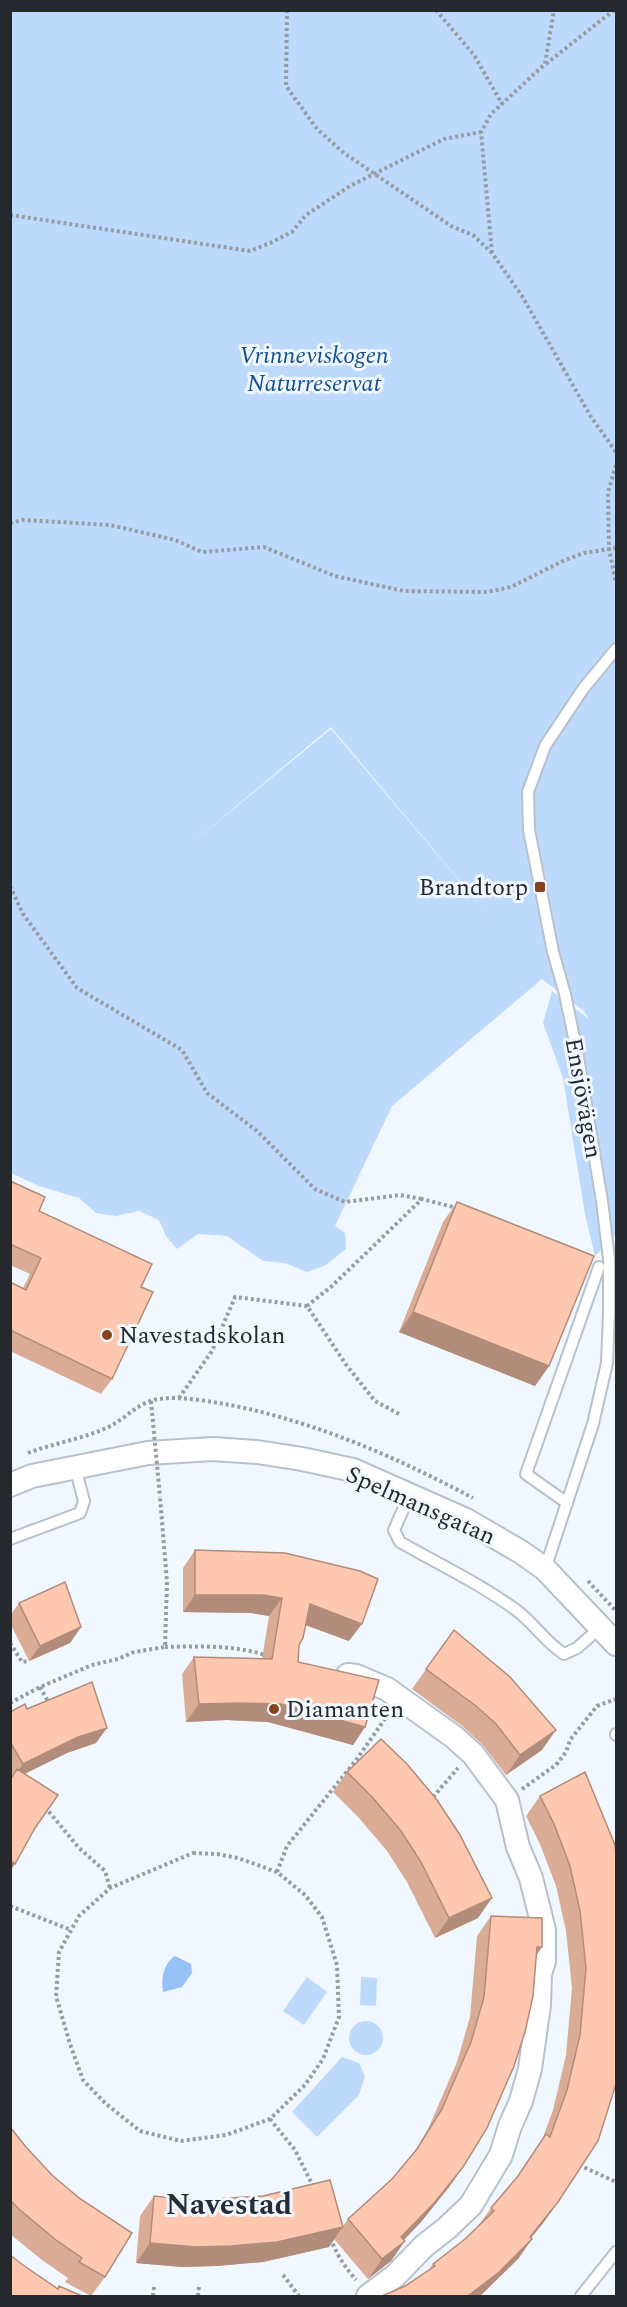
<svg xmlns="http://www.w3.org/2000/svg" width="627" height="2307" font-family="Spectral,serif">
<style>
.green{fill:#bddafd;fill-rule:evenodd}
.water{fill:#95c1f4}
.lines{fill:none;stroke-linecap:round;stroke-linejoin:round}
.lane-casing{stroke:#b7c1ce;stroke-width:14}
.street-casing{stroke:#b7c1ce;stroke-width:26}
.path{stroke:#969ca2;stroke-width:4;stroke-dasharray:3 3;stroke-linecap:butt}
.lane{stroke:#fff;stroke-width:10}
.street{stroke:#fff;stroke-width:22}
.path-bridge{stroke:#969ca2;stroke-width:4;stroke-dasharray:3 3;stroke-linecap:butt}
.wall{fill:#daac96}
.shaded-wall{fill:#b18c7a}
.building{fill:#fdc8af;stroke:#b18c7a;stroke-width:1.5}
.poi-dot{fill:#88421d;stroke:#f0f7ff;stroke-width:2}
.labels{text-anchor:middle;stroke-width:6;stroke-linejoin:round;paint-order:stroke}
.park-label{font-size:24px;font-style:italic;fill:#14508d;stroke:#f0f7ff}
.poi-label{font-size:24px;fill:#25292e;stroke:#f0f7ff;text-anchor:start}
.street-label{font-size:24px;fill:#25292e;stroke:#f0f7ff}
.district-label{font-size:30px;font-weight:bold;fill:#242c36;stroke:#f0f7ff}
</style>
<rect width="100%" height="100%" fill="#f0f7ff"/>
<g class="green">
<path d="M11 11H616V1234L595 1256 585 1214 563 1078 543 1023 552 991 589 1019 584 1011 542 979 392 1106 335 1226 345 1233 346 1249 326 1265 307 1272 285 1263 263 1261 227 1236 198 1234 177 1249 166 1236 159 1220 139 1211 116 1216 96 1213 79 1198 39 1186 11 1173ZM331 727 496 924 331 729 181 852Z"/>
<polygon points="307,1977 327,1992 304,2025 283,2011"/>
<polygon points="361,1977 377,1978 376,2006 360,2005"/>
<circle cx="366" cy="2038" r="17"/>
<polygon points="342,2057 359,2063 365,2076 359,2095 317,2137 292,2112"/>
</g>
<path class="water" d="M175 1956 191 1964 192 1973 182 1987 163 1992C161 1979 163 1964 175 1956Z"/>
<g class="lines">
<defs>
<g id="lane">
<path d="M410 1494 394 1530 400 1542C440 1565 479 1583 516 1610 534 1623 544 1641 564 1654L577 1648 601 1627"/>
<polyline points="567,1503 526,1474 599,1267"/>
<polyline points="10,1539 80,1513 84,1501 75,1467"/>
<polyline points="545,1569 593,1424 607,1363 609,1313 609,1259 602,1201 578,1057 565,994 553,952 529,830 528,792 545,746 583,689 616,649"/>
<polyline points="616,1734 616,1735"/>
<polyline points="581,2296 616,2252"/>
</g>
<g id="street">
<polyline points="10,1485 32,1476 148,1453 213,1449 257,1452 302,1459 353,1470 466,1520 521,1552 545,1569 616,1644"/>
<polyline points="348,1675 356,1676 387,1689 454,1737 473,1754 507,1800 518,1847 531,1878 544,1930 544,1961 540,1974 539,2005 530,2069 521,2101 510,2126 501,2155 471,2205 447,2228 424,2246 395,2276 368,2296"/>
</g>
</defs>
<use href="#lane" class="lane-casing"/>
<use href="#street" class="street-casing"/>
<g class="path">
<polyline points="287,10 286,86 317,129 344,153 451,226 473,235 492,253 522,296 591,417 616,452"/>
<polyline points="436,10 474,55 502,104"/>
<polyline points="546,64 614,10"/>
<polyline points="10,215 250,251 270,243 292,232 306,215 350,186 444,139 481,132"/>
<polyline points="492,253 481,132 491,114 545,64 554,10"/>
<polyline points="616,465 608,492 609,549 616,583"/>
<polyline points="10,523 23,520 110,525 175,540 202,552 264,547 335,576 404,591 487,592 511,587 565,560 584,553 616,548"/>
<polyline points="10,886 23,914 77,988 182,1050 207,1093 257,1131 315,1189 345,1202 400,1195 422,1199"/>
<polyline points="179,1398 212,1351 235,1297 307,1306"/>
<polyline points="399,1414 375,1401 347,1366 307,1306 332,1286 422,1199 457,1208"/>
<path d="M28 1453C54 1443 92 1437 114 1424 129 1415 140 1402 158 1399 181 1396 207 1401 230 1405 316 1422 396 1457 473 1498"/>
<polyline points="588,1581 616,1611"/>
<polyline points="10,1643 22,1662 29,1661"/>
<path d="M165 1647C197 1646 234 1645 265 1655"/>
<polyline points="40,1687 50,1705"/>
<polyline points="10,1703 40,1687 92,1665 118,1659 134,1652 165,1647 167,1582 160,1497"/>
<polyline points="522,1789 556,1765 566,1752 570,1740 597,1706 616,1699"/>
<polyline points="433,1797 458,1768"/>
<polyline points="45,1807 79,1848 105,1871 110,1888"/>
<polygon points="193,1853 217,1854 238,1858 277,1872 305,1895 322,1917 337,1965 339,2017 323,2059 305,2085 270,2119 226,2135 181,2141 140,2131 105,2103 83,2080 70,2044 56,1996 59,1952 79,1916 110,1888"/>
<polyline points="277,1872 287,1846 357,1759 389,1713"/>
<polyline points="10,1906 71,1930"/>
<polyline points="270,2119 295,2150 314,2188"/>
<polyline points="579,2165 616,2182"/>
<path d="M331 2238C335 2253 346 2268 356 2280"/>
<polyline points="283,2275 299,2296"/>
<polyline points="153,2296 154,2287"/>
<polyline points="198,2296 199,2286"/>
</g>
<use href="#lane" class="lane"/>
<use href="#street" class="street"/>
<polyline class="path-bridge" points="151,1401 160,1497"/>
</g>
<g class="wall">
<polygon points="10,1181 39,1211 141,1287 112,1379 101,1394 10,1351 10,1282 23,1288 30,1274 10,1265"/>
<polygon points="457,1202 549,1366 535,1386 399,1332 443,1222"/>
<polygon points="195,1550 285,1553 349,1641 306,1625 299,1645 298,1662 365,1727 353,1745 268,1722 227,1720 186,1722 182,1674 194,1657 262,1659 269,1616 251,1613 183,1612 183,1568"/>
<polygon points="19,1603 81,1627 70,1643 29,1661 10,1623 10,1616"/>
<polygon points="454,1630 542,1750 506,1775 482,1744 462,1726 412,1689"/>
<polygon points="27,1709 96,1743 67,1753 24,1774 35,1828 10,1871 10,1712"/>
<polygon points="381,1739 478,1918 435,1938 407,1882 387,1851 359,1818 333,1792 347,1772"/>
<polygon points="540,1796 615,1845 558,2202 531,2238 518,2259 480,2296 382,2296 405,2286 427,2272 433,2264 465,2239 479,2225 491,2208 515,2180 542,2140 553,2110 566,2055 572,1988 566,1931 556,1886 540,1844 526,1816"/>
<polygon points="491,1916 542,1947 536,1955 463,2167 449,2187 421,2222 404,2240 391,2261 368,2279 334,2239 348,2219 392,2179 412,2156 428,2129 457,2062 470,2017 477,1936"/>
<polygon points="10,2127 105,2277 91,2296 65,2282 68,2278 42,2260 10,2234"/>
<polygon points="154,2196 329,2247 263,2262 217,2266 182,2267 136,2263 140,2216"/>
</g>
<g class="shaded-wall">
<polygon points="413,1312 549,1366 535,1386 399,1332"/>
<polygon points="195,1595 263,1595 282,1598 269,1616 251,1613 183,1612"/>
<polygon points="310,1604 362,1624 349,1641 297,1622"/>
<polygon points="81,1627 70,1643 29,1661 40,1646"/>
<polygon points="240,1703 281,1704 365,1727 353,1745 268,1722 227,1720 186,1722 199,1704"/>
<polygon points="107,1728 96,1743 67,1753 12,1780 23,1764 78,1737"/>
<polygon points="556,1730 542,1750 506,1775 520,1755"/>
<polygon points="13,1862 15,1864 10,1871 10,1865"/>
<polygon points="492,1898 478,1918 435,1938 449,1918"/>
<polygon points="537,1947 542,1947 528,1967"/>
<polygon points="463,2167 449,2187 421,2222 394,2250 405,2241 391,2261 368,2279 382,2259 401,2237"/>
<polygon points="558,2202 544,2222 522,2249 532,2239 518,2259 480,2296 468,2296 530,2237"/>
<polygon points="343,2227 329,2247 263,2262 217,2266 182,2267 136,2263 150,2243"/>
</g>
<g class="building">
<polygon points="10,1181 45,1197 39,1211 152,1264 141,1287 153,1292 112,1379 10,1330 10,1282 26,1290 41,1258 10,1244"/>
<polygon points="457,1202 594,1256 549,1366 413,1312"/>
<polygon points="195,1550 285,1553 360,1571 378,1579 362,1624 310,1604 303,1638 299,1645 298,1662 379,1680 365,1727 281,1704 240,1703 199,1704 194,1657 272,1659 282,1598 263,1595 195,1595"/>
<polygon points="65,1582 81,1627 40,1646 19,1603"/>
<polygon points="454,1630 510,1677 556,1730 520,1755 496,1724 476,1706 426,1669"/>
<polygon points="92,1682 107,1728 78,1737 23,1764 10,1742 10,1712 25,1704 27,1709"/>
<polygon points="381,1739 407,1764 437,1800 460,1835 492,1898 449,1918 421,1862 401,1831 373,1798 347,1772"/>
<polygon points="17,1769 58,1795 35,1828 15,1864 13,1862 10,1868 10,1780"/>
<polygon points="585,1772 615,1845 616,1853 616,2084 598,2141 558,2202 530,2237 532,2239 498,2273 468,2296 382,2296 405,2286 435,2266 433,2264 465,2239 494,2211 491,2208 518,2176 546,2134 550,2137 567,2090 580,2035 586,1968 580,1911 570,1866 554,1824 540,1796"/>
<polygon points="491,1916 542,1918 542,1947 537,1947 533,1996 525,2032 514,2066 487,2128 463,2167 435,2202 401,2237 405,2241 382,2259 348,2219 392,2179 417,2149 442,2109 471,2042 484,1997"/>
<polygon points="10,2127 26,2147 52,2175 79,2198 132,2233 105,2277 79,2262 82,2258 56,2240 20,2210 10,2200"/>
<polygon points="330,2180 343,2227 277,2242 231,2246 196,2247 150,2243 154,2196 192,2200 263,2196"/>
<polygon points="10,2255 23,2265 58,2289 59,2286 82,2296 10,2296"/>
</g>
<g class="poi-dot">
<rect x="534" y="881" width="12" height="12" rx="3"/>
<circle cx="107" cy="1335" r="6"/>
<circle cx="274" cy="1709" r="6"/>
</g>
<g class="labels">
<g class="park-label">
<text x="314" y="363">Vrinneviskogen<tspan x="314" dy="28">Naturreservat</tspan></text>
</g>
<g class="poi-label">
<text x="528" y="895" text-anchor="end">Brandtorp</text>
<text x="119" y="1343">Navestadskolan</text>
<text x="286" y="1717">Diamanten</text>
</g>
<g class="street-label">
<text transform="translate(584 1098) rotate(80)" y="8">Ensjövägen</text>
<text transform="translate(421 1505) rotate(24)" y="8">Spelmansgatan</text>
</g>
<g class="district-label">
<text x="229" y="2214">Navestad</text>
</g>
</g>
<rect width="627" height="2307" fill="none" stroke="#25292e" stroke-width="24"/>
</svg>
